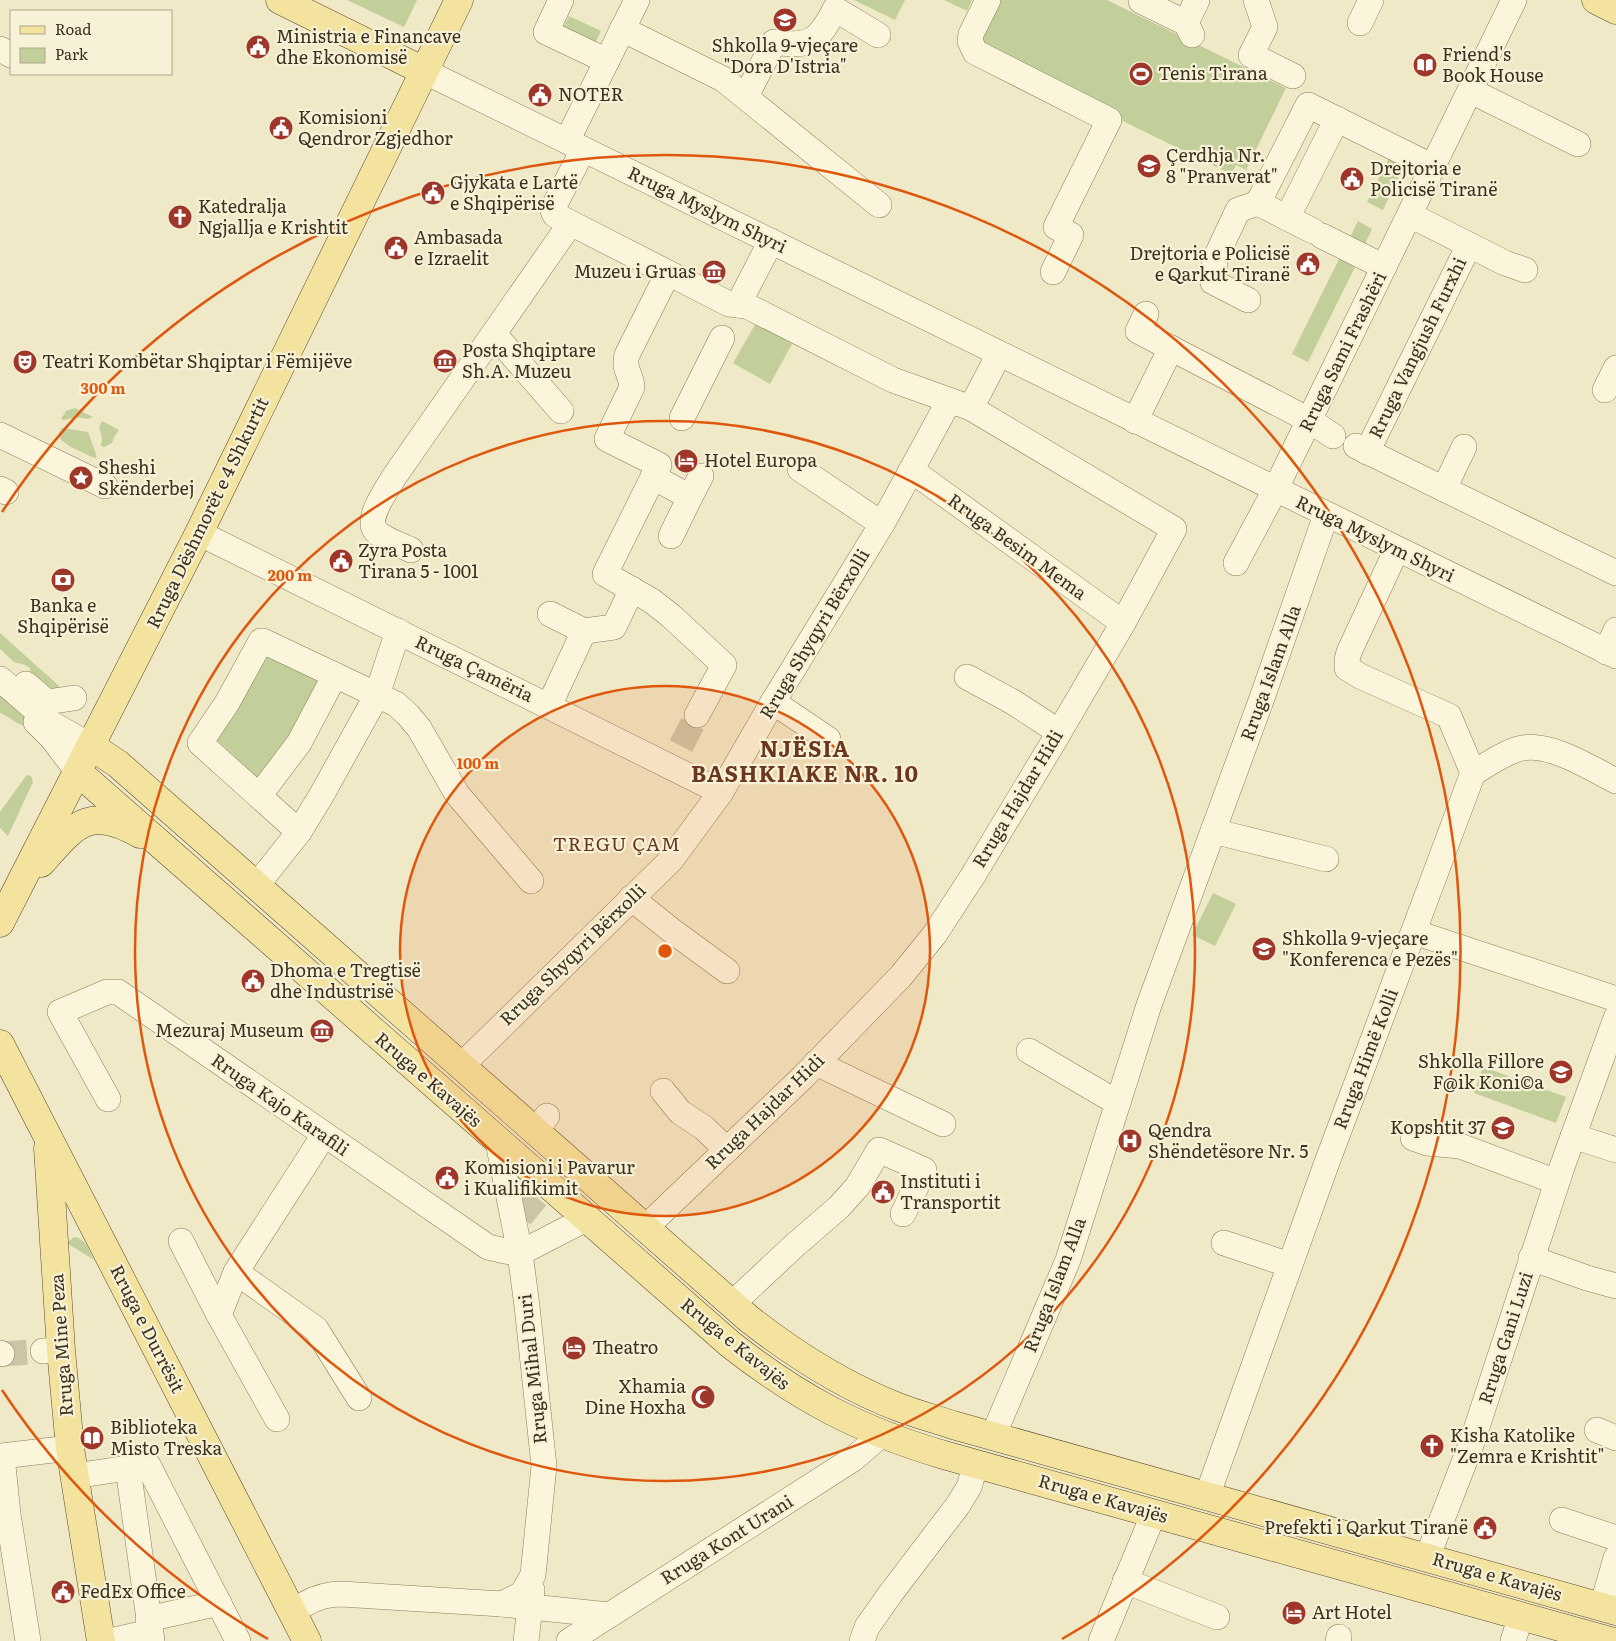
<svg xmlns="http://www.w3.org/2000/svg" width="1616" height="1641" font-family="Literata,serif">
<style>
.green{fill:#c2cf9a}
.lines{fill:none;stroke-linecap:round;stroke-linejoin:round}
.minor-tunnel{stroke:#ccc4a6;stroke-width:25;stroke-dasharray:25 12;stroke-linecap:butt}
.minor-casing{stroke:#8d7c5c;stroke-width:26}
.major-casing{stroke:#5b4930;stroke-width:29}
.minor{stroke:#faf5db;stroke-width:25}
.major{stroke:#f3e39f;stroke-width:28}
.ring{fill:none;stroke:#df570d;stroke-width:2.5}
.labels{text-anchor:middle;stroke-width:4.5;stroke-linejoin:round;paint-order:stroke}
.poi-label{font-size:18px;fill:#3d3120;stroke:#f7f2d7;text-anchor:start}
.street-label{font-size:18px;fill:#3d3120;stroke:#f7f2d7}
.neighbourhood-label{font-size:19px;letter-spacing:1px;fill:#6b371e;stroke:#f7f2d7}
.district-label{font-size:22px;font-weight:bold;letter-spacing:1px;fill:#6b371e;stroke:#f7f2d7}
.centre{fill:#df570d;stroke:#f7f2d7;stroke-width:2.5}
.ring-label{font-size:15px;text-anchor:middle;font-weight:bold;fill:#df570d;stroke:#f7f2d7;stroke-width:4.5;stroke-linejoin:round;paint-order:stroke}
</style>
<rect width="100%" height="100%" fill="#f0e9c7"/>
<g class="green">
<polygon points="347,0 417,0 404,27"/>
<polygon points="854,0 905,0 895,20"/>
<polygon points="944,0 972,0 967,11"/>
<polygon points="991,0 1107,0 1286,88 1246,170 1236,165 1231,174 996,59 982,44 982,18"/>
<polygon points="569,16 601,31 593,48 561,32"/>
<polygon points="1391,154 1406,161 1383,210 1367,202"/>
<polygon points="1358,221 1372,229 1365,244 1350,237"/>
<polygon points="1341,255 1357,263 1308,362 1292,354"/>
<polygon points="756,323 792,344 770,384 733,363"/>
<polygon points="75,408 93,417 88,419 76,417 64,420 61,419 66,411"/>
<path d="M102 421 119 430 114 437 112 443 104 447 101 446C101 444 102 441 102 439 101 430 97 429 102 421Z"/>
<polygon points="62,428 88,432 97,457 95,458 92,457 69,446 61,440 59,433"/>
<polygon points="0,633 68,694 56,694 42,681 31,674 30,668 25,665 14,662 0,649"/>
<polygon points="261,651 323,681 315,701 259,779 214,737"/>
<path d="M0 696 34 725C16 728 14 718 0 713Z"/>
<polygon points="28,775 31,776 33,782 8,836 0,828 0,812 26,776"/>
<polygon points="1213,893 1236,904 1215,946 1192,935"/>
<polygon points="1483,1067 1566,1097 1556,1123 1474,1093"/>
<path d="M74 1237C86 1238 89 1251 94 1260L67 1243Z"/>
</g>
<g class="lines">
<g class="minor-tunnel">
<polyline points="681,746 697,715"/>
<polyline points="519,1199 541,1217"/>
<polyline points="2,1354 43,1351"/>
</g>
<defs>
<g id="minor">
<polyline points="561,0 546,32 607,61"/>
<polyline points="988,0 971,34 970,41 975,52 1109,120 1056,227 1071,235 1053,272"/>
<polyline points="1256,0 1265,27 1251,55 1293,76"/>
<polyline points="1141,1 1186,23 1192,35"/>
<polyline points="1186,23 1197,0"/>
<polyline points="1360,23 1371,0"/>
<polyline points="622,29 723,79 879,205"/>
<polyline points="0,49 11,55"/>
<polyline points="424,71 1616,656"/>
<polyline points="1471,91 1578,144"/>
<path d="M746 96 774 42C809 48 819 41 835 9L878 35"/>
<polyline points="567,141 637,0"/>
<polyline points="583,150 554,206 553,211 555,215 729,304 747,306 893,380 971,408 1174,529 1123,623 1054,741 974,874 935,934 901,976 803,1077 645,1228"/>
<polyline points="1410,215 1505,263 1525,270"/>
<polyline points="1287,218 1337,119"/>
<polyline points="1313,231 1258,203 1308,105 1433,167"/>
<polyline points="1322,236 1384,267"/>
<path d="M668 273 627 355C623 370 631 373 632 387L607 439 659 465 605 574 652 601 671 616 724 665 697 715"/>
<polyline points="1248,300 1213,282 1215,259 1238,210 1258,203"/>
<polyline points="738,305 771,241"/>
<polyline points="1146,314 1138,331 1309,420 1333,436"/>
<polyline points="494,334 561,411"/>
<polyline points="1605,390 1616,368"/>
<polyline points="971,408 999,354"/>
<polyline points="682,418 722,338"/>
<polyline points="1135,421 1171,348"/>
<polyline points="0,435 105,486"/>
<polyline points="1356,446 1616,573"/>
<polyline points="1367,452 1469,245"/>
<polyline points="800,469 882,524"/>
<polyline points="911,470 1123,623"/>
<polyline points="653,477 690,497 671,536"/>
<polyline points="0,489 6,492"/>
<polyline points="1444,489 1464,447"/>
<polyline points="690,497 701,476"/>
<polyline points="199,533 721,792"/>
<path d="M411 550C401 545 388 541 379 534 362 522 386 491 394 477L570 224"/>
<polyline points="1236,563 1275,490 1514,0"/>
<polyline points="550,614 584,631"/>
<polyline points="584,631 614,627 632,589"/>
<polyline points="1606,652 1616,630"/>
<polyline points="967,677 1013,702 1059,732"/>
<polyline points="0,679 52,724 91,746"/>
<polyline points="26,684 47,702 74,698"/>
<polyline points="773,702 828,739"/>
<polyline points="549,706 584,631"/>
<polyline points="36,722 52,738 78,772"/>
<path d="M1473 773C1487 765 1502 754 1518 749 1547 740 1590 768 1616 781"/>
<polyline points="259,796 299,743 335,675"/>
<polyline points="1213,831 1326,859"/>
<polyline points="299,832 200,743 227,703 261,641 263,641 396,704 408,715 419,728 457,794 531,881"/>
<polyline points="256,886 299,832 321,796 377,695 398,631"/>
<polyline points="631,898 671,930 727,971"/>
<polyline points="1414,932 1616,999"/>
<polyline points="1029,1051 1118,1103"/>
<polyline points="816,1063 943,1124"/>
<polyline points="461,1066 671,860 721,792 773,702 882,524 949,401"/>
<polyline points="663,1091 680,1112 704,1128 727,1150"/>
<polyline points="108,1099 60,1012 107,992 118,992 488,1247 505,1251 520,1253 586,1219"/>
<polyline points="535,1131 547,1116"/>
<polyline points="1573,1136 1616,1150"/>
<polyline points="1413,1138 1427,1143 1460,1146 1557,1182"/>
<polyline points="181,1241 219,1315 277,1419"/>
<polyline points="1224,1243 1290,1265"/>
<polyline points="1531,1258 1587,1278 1616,1286"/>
<polyline points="236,1272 316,1329 359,1398"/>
<polyline points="732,1304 794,1246 839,1207 857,1187 879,1150 924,1170 903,1214"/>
<polyline points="219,1315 236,1272 324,1135"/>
<polyline points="43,1351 61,1350"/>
<polyline points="0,1353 2,1354"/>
<polyline points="1597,1430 1616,1438"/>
<polyline points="993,1436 1068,1260 1149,1005 1262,698 1326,515"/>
<polyline points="128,1468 152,1641"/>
<polyline points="74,1476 148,1465 238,1641"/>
<polyline points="1207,1496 1326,1165 1473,773 1449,716 1360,676 1347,668 1347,660 1349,652 1397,549"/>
<polyline points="1562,1520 1616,1538"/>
<polyline points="1427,1558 1472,1442 1562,1167 1616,1018"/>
<polyline points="1125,1581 1217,1617"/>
<path d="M305 1604C317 1597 327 1594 341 1594L502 1604 522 1594 533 1575 544 1466 527 1306 520 1253 498 1142"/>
<polyline points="502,1604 609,1615"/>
<polyline points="1602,1607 1616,1558"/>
<polyline points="148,1619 219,1603"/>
<polyline points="28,1641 8,1514 2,1456 70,1448"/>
<polyline points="110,1641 150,1632"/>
<polyline points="526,1641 532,1590"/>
<polyline points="569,1641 853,1459 881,1435"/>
<polyline points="862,1641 867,1627 891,1593 958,1505 969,1487 976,1464"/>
<polyline points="1101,1641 1154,1513"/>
<polyline points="1338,1641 1339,1637"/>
<polyline points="1513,1641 1521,1616"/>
</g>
<g id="major">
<polyline points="280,0 424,71"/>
<polyline points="1596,0 1616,10"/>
<path d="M91 746 118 764 749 1319C795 1355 844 1386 898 1407 916 1414 935 1419 953 1425L1616 1611"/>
<path d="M78 772 730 1344C800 1399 859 1430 944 1455L1610 1641"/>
<path d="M41 863C75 825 88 805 140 834"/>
<polyline points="0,923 199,533 459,0"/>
<polyline points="0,1044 307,1641"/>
<polyline points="48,1148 61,1350 70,1448 101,1641"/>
</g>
</defs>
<use href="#minor" class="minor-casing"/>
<use href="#major" class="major-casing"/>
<use href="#minor" class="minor"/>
<use href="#major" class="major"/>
</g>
<circle cx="665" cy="951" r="265" fill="#df570d" fill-opacity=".12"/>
<g class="ring">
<circle cx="665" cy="951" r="265"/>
<circle cx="665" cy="951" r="530"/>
<path d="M268 1639A795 795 0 0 1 2 1390M2 512A795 795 0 1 1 1062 1639"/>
</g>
<defs>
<symbol id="school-disc" viewBox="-11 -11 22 22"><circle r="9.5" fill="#9e3729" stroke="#f7f2d7"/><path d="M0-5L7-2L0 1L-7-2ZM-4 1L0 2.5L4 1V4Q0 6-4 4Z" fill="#fff"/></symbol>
<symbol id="civic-disc" viewBox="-11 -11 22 22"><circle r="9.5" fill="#9e3729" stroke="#f7f2d7"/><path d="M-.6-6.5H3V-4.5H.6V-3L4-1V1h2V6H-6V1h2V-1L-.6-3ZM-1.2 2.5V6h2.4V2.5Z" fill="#fff"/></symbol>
<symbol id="library-disc" viewBox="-11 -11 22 22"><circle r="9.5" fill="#9e3729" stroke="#f7f2d7"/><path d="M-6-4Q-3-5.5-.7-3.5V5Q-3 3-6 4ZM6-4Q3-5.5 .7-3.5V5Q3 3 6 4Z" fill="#fff"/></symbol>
<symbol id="stadium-disc" viewBox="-11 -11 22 22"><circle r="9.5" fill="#9e3729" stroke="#f7f2d7"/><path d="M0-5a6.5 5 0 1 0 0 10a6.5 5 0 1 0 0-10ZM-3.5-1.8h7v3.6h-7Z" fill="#fff"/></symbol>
<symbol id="church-disc" viewBox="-11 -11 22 22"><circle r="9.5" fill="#9e3729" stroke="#f7f2d7"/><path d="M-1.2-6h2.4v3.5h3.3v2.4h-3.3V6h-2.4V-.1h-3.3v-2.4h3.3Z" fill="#fff"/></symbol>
<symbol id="museum-disc" viewBox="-11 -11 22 22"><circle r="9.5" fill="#9e3729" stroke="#f7f2d7"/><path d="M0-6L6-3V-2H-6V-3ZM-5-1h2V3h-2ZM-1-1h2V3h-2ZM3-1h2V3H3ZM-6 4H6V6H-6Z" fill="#fff"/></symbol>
<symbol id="theatre-disc" viewBox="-11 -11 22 22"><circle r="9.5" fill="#9e3729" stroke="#f7f2d7"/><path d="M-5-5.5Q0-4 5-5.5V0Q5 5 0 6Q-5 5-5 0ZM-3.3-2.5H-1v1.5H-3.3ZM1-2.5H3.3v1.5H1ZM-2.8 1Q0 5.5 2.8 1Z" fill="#fff"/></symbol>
<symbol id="hotel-disc" viewBox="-11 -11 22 22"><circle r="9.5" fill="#9e3729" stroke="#f7f2d7"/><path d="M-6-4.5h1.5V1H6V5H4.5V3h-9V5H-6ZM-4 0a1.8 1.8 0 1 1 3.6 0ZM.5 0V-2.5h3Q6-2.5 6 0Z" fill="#fff"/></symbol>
<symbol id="sight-disc" viewBox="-11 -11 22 22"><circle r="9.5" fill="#9e3729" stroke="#f7f2d7"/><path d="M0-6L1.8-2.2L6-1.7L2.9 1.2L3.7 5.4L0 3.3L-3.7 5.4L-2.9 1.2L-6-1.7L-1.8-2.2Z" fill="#fff"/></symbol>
<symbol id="bank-disc" viewBox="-11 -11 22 22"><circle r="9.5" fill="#9e3729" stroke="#f7f2d7"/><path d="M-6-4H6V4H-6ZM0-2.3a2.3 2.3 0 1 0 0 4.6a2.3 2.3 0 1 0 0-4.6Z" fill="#fff"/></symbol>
<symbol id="hospital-disc" viewBox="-11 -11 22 22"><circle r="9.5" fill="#9e3729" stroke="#f7f2d7"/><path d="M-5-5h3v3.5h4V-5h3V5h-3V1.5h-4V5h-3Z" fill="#fff"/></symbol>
<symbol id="mosque-disc" viewBox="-11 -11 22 22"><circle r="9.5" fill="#9e3729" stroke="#f7f2d7"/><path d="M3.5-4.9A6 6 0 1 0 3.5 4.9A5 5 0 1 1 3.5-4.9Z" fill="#fff"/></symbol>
</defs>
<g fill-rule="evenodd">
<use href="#school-disc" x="771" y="6" width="28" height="28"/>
<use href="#civic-disc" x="244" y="33" width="28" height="28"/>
<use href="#library-disc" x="1411" y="51" width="28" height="28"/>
<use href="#stadium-disc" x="1127" y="60" width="28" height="28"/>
<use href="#civic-disc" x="526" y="81" width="28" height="28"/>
<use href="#civic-disc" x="267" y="114" width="28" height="28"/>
<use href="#school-disc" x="1135" y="152" width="28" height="28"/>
<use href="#civic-disc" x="1338" y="165" width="28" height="28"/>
<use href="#civic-disc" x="419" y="179" width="28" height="28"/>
<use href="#church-disc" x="166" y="203" width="28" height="28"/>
<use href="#civic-disc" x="382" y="234" width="28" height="28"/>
<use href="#civic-disc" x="1294" y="250" width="28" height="28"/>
<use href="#museum-disc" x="700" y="258" width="28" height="28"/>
<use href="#museum-disc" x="431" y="347" width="28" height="28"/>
<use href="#theatre-disc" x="11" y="348" width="28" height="28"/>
<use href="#hotel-disc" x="672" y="447" width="28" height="28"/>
<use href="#sight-disc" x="67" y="464" width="28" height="28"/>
<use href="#civic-disc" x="327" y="547" width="28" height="28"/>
<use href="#bank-disc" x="49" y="566" width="28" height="28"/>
<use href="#school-disc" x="1250" y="935" width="28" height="28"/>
<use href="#civic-disc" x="239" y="967" width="28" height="28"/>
<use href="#museum-disc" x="308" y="1017" width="28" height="28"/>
<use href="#school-disc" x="1547" y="1058" width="28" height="28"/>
<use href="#school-disc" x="1489" y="1114" width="28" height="28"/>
<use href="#hospital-disc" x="1116" y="1127" width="28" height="28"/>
<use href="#civic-disc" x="433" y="1164" width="28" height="28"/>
<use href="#civic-disc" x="869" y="1178" width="28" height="28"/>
<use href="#hotel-disc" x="560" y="1334" width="28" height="28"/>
<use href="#mosque-disc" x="689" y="1383" width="28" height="28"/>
<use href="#library-disc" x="78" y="1424" width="28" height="28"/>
<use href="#church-disc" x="1418" y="1432" width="28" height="28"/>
<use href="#civic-disc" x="1471" y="1514" width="28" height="28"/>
<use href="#civic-disc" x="49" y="1578" width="28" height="28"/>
<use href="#hotel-disc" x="1280" y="1599" width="28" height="28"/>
</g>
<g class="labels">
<g class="poi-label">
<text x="276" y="43">Ministria e Financave<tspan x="276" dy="21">dhe Ekonomisë</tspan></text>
<text x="785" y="52" text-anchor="middle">Shkolla 9-vjeçare<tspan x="785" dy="21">"Dora D'Istria"</tspan></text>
<text x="1442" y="61">Friend's<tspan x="1442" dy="21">Book House</tspan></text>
<text x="1158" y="80">Tenis Tirana</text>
<text x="558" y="101">NOTER</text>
<text x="298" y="124">Komisioni<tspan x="298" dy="21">Qendror Zgjedhor</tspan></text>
<text x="1166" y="162">Çerdhja Nr.<tspan x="1166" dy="21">8 "Pranverat"</tspan></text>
<text x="1370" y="175">Drejtoria e<tspan x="1370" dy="21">Policisë Tiranë</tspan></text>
<text x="450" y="189">Gjykata e Lartë<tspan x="450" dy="21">e Shqipërisë</tspan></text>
<text x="198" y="213">Katedralja<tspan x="198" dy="21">Ngjallja e Krishtit</tspan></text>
<text x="414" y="244">Ambasada<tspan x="414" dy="21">e Izraelit</tspan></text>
<text x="1290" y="260" text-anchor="end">Drejtoria e Policisë<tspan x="1290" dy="21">e Qarkut Tiranë</tspan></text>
<text x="696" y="278" text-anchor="end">Muzeu i Gruas</text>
<text x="462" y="357">Posta Shqiptare<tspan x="462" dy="21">Sh.A. Muzeu</tspan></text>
<text x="42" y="368">Teatri Kombëtar Shqiptar i Fëmijëve</text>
<text x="704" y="467">Hotel Europa</text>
<text x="98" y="474">Sheshi<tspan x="98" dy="21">Skënderbej</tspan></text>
<text x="358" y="557">Zyra Posta<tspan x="358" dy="21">Tirana 5 - 1001</tspan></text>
<text x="63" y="612" text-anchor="middle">Banka e<tspan x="63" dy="21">Shqipërisë</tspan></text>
<text x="1282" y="945">Shkolla 9-vjeçare<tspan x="1282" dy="21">"Konferenca e Pezës"</tspan></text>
<text x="270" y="977">Dhoma e Tregtisë<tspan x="270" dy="21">dhe Industrisë</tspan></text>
<text x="304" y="1037" text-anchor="end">Mezuraj Museum</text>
<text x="1544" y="1068" text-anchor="end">Shkolla Fillore<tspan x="1544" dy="21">F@ik Koni©a</tspan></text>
<text x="1486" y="1134" text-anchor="end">Kopshtit 37</text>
<text x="1148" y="1137">Qendra<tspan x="1148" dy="21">Shëndetësore Nr. 5</tspan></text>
<text x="464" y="1174">Komisioni i Pavarur<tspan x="464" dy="21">i Kualifikimit</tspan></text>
<text x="900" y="1188">Instituti i<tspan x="900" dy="21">Transportit</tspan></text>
<text x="592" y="1354">Theatro</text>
<text x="686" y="1393" text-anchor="end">Xhamia<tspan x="686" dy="21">Dine Hoxha</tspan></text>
<text x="110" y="1434">Biblioteka<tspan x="110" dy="21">Misto Treska</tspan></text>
<text x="1450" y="1442">Kisha Katolike<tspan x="1450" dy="21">"Zemra e Krishtit"</tspan></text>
<text x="1468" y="1534" text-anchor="end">Prefekti i Qarkut Tiranë</text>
<text x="80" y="1598">FedEx Office</text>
<text x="1312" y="1619">Art Hotel</text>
</g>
<g class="street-label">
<text transform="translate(707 210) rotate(26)" y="6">Rruga Myslym Shyri</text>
<text transform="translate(1418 348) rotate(-64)" y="6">Rruga Vangjush Furxhi</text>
<text transform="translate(1343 352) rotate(-64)" y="6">Rruga Sami Frashëri</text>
<text transform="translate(208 513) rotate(-64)" y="6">Rruga Dëshmorët e 4 Shkurtit</text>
<text transform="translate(1375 539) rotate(26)" y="6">Rruga Myslym Shyri</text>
<text transform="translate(1017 547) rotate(36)" y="6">Rruga Besim Mema</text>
<text transform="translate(815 634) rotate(-59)" y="6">Rruga Shyqyri Bërxolli</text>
<text transform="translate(474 669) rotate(26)" y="6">Rruga Çamëria</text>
<text transform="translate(1271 673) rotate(-70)" y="6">Rruga Islam Alla</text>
<text transform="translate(1018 799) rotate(-59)" y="6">Rruga Hajdar Hidi</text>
<text transform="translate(573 955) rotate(-44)" y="6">Rruga Shyqyri Bërxolli</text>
<text transform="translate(1366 1059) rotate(-69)" y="6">Rruga Himë Kolli</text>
<text transform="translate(428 1080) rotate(41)" y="6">Rruga e Kavajës</text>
<text transform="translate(280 1105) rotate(35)" y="6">Rruga Kajo Karafili</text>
<text transform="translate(765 1112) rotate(-44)" y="6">Rruga Hajdar Hidi</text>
<text transform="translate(1055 1285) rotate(-69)" y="6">Rruga Islam Alla</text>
<text transform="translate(147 1329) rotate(63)" y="6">Rruga e Durrësit</text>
<text transform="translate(1506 1338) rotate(-72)" y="6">Rruga Gani Luzi</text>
<text transform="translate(735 1344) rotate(39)" y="6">Rruga e Kavajës</text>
<text transform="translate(62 1345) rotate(-94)" y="6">Rruga Mine Peza</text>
<text transform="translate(533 1369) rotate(-96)" y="6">Rruga Mihal Duri</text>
<text transform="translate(1103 1499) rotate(16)" y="6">Rruga e Kavajës</text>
<text transform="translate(727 1540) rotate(-32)" y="6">Rruga Kont Urani</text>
<text transform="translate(1497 1577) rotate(16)" y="6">Rruga e Kavajës</text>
</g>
<g class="neighbourhood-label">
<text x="617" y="851">TREGU ÇAM</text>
</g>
<g class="district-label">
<text x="805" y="757">NJËSIA<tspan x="805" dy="25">BASHKIAKE NR. 10</tspan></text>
</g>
</g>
<circle cx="665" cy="951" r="8" class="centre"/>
<g class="ring-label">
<text x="103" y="394">300 m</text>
<text x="290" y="581">200 m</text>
<text x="478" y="769">100 m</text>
</g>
<rect x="10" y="10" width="162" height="65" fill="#f7f2d7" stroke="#ada58e"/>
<rect x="20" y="26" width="25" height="8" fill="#f3e39f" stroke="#ada58e"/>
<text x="55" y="35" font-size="15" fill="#3d3120">Road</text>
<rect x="20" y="48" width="25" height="15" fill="#c2cf9a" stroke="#ada58e"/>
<text x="55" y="60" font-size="15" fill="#3d3120">Park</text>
</svg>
